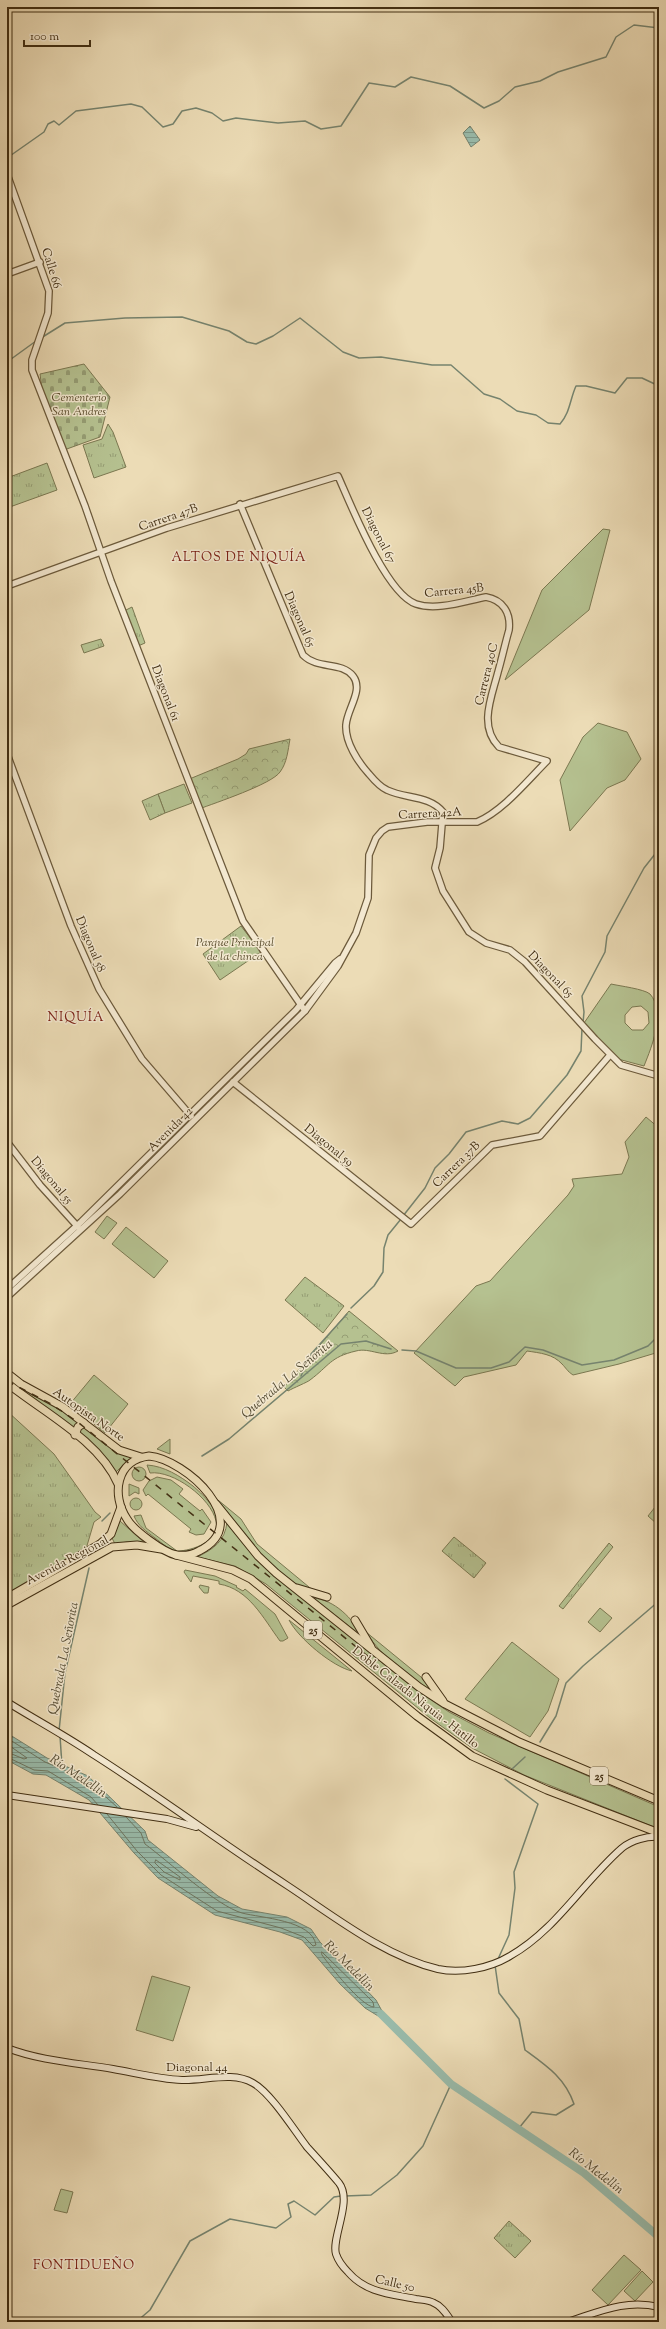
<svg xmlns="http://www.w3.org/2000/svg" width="666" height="2329" font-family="'Sorts Mill Goudy',serif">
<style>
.green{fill:#b5c190;stroke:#7b7851;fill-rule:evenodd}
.forest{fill:url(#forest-crowns);stroke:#7b7851}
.cemetery{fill:url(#cemetery-stones);stroke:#7b7851}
.park{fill:url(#park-tufts);stroke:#7b7851}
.water{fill:url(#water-rules);stroke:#76836e}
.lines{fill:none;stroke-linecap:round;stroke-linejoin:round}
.shore{stroke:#6d755f;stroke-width:1}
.stream{stroke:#76836e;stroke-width:1.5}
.river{stroke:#99bcac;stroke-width:8}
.tertiary-casing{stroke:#6c5a3b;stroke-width:8}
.secondary-casing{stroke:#412e12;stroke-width:8}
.primary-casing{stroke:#412e12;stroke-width:9}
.trunk-casing{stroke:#412e12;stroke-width:9}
.tertiary{stroke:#f3e8d0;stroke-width:5.5}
.secondary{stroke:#f3e8d0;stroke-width:6}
.primary{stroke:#ecdcb6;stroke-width:7}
.trunk{stroke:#ecdcb6;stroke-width:7}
.rail{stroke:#412e12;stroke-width:1.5;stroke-dasharray:7 7;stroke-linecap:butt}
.labels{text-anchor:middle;stroke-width:3;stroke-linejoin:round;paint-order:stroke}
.shield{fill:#f3e8d0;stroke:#76664b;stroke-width:1}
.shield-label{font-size:11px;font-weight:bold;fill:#412e12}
.street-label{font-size:12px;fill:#412e12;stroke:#f3e8d0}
.park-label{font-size:12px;font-style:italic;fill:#584b2b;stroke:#f3e8d0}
.neighbourhood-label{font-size:13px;letter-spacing:1px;fill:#7a1f14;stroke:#f3e8d0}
.water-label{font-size:13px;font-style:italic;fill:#534a31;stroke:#f3e8d0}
</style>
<defs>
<pattern id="forest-crowns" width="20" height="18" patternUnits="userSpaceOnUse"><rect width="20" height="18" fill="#b5c190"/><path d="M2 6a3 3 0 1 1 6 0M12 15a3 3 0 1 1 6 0" fill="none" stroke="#959d74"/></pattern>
<pattern id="cemetery-stones" width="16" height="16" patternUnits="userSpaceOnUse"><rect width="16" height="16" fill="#b5c190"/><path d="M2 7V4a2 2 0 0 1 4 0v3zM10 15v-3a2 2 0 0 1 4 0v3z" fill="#959d74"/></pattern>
<pattern id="park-tufts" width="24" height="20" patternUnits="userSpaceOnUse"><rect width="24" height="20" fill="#b5c190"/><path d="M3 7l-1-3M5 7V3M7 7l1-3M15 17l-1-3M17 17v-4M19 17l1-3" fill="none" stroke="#959d74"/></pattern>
<pattern id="water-rules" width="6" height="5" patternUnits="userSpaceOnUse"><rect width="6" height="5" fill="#99bcac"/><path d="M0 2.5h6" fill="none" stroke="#7e998b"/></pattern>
</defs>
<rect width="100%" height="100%" fill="#ecdcb6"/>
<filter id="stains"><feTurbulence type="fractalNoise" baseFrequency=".005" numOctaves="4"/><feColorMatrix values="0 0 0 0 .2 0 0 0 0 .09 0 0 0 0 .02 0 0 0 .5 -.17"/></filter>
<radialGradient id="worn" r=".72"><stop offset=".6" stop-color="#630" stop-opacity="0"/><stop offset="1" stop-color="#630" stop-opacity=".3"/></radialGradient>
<g class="green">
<polygon points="603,529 610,530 589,610 505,680 542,590"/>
<polygon points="598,723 627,732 641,759 625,780 607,788 570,831 560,780 583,737"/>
<polygon points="184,784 192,803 165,813 158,794"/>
<path d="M611 984C620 986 644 989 650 994 666 1012 652 1046 644 1066L618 1059 584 1023ZM641 1006 648 1012 649 1023 643 1030H632L625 1023V1015L632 1007Z"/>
<path d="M646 1117 659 1128V1352L619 1364 573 1375C567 1371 566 1368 562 1364 553 1354 540 1353 527 1351L516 1365 464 1377 455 1386 414 1353 476 1286 490 1281 568 1195 574 1186 572 1179 622 1174 629 1157 625 1142Z"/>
<polygon points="107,1216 117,1223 104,1239 95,1232"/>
<polygon points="126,1227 168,1261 154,1278 112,1244"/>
<polygon points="94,1375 128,1404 105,1433 70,1404"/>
<polygon points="7,1376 136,1456 128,1460 116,1472 98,1449 7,1380"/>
<polygon points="170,1439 170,1454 157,1449"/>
<path d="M147 1465C164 1466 180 1476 193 1486 214 1504 232 1527 201 1546 194 1550 185 1555 178 1553 169 1550 162 1543 155 1538 146 1531 138 1526 134 1516L141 1515 146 1528 177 1551C192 1551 221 1541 216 1521 211 1498 173 1470 150 1473Z"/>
<circle cx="139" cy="1474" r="7"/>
<polygon points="157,1477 171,1480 183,1489 179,1494 200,1511 202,1509 211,1522 204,1534 196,1535 189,1532 191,1529 148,1494 146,1496 143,1490 149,1481"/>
<polygon points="129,1484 139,1488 139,1494 135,1492 129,1496"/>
<circle cx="136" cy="1504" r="6"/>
<path d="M218 1500 241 1519 257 1544 315 1592C273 1580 244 1532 218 1500Z"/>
<polygon points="120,1521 147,1545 127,1542 115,1544 112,1538"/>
<path d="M227 1522 265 1567 297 1594 416 1690 449 1712 489 1733 659 1807V1829L524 1775 472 1748 430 1718 266 1584 235 1566 197 1557C214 1549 225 1541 227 1522Z"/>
<path d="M185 1570 215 1576 237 1586 236 1587 243 1591 245 1589 275 1614 288 1638 283 1641H280C263 1618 249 1589 219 1584V1581L193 1576 191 1582 184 1572Z"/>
<polygon points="200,1585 209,1587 208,1593 204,1593 199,1587"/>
<path d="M313 1598C335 1600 352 1618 363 1637Z"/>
<polygon points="600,1608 612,1618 600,1632 588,1622"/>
<path d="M289 1620 352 1671C333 1667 298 1638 289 1620Z"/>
<path d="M366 1632 421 1677 436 1695C410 1678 382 1658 366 1632Z"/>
<polygon points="512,1642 559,1679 548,1711 530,1737 465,1699"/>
<polygon points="152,1976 190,1987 173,2041 136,2030"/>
<polygon points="61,2189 73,2192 67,2213 54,2210"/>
<polygon points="624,2255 641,2270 608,2305 592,2290"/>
<polygon points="642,2271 653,2282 635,2301 624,2291"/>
</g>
<g class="forest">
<path d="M290 739C288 750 287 763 280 772 272 784 215 803 199 809L187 780 238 759 246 754 249 749Z"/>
<path d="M349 1311 398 1351C384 1359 370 1347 356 1351 330 1357 329 1366 310 1380 308 1382 293 1388 288 1391L284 1387Z"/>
</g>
<polygon class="cemetery" points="84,364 110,397 100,437 64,450 42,389 40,374"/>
<g class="park">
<polygon points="108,424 113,432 126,467 94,478 83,445 102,439"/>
<polygon points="47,463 57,490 7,508 7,478"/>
<polygon points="132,607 145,643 138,646 124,611"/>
<polygon points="101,639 104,646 84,653 81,645"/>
<polygon points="158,794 165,813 150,820 142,801"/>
<polygon points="241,926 261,952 220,980 203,954"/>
<polygon points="305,1277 344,1306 323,1333 285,1300"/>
<polygon points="7,1411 54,1454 95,1512 101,1517 94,1522 86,1549 7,1594"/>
<polygon points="659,1502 659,1522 657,1524 648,1516"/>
<polygon points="454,1537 486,1563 474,1578 442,1551"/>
<polygon points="609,1543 613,1547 563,1609 559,1606"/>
<polygon points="509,2221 531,2241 515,2258 494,2238"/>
</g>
<g class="water">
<polygon points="470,126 480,140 471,147 463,133"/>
<polygon points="7,1733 47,1758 88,1776 145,1831 148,1840 218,1896 242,1909 287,1917 311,1929 320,1942 376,2000 388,2022 365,2008 340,1984 302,1940 280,1932 215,1915 158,1878 134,1853 89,1800 46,1775 33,1774 7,1760"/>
</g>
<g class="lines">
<g class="shore">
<polyline points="7,1738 45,1762 86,1779 117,1807"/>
<polyline points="7,1744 27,1758 24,1759 7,1752"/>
<polyline points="7,1757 34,1770 48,1771 91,1797 98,1805"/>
<path d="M107 1814 137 1851 161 1875 217 1911 281 1928 304 1937 313 1946 316 1945C312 1920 261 1918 242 1913 217 1906 168 1861 145 1844L141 1833 126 1817"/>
<polygon points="156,1860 180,1877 180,1880 164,1872 155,1863"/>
<path d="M322 1952 373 2002 374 2007C362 2007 330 1966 322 1955Z"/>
</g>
<g class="stream">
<polyline points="7,158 44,132 48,124 54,121 59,125 76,111 131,104 142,107 163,127 173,124 182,111 196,108 212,113 223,121 236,118 278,123 305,121 321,129 341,126 369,83 395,87 411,77 450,86 484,108 499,101 515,87 540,81 558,72 606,57 616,37 634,25 659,28"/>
<path d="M41 338 65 323 125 318 182 317 229 331 247 342 256 344 273 336 300 318 343 352 359 358 381 357 432 365H451L484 394 500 399 517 411 536 415 548 423 560 424C570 413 570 399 576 386H586L615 393 627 378H642L659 386"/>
<polyline points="7,362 36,341"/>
<polyline points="583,1023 584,1012 582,996 605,952 607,936 644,868 659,849"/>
<polyline points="403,1216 425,1188 435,1168 449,1154 466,1132 502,1121 518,1124 530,1118 567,1075 581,1051 582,1028"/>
<polyline points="351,1308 374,1286 383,1272 384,1248 388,1235 401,1219"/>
<polyline points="402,1350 416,1351 456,1368 491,1368 509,1362 525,1347 543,1350 582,1365 614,1360 648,1346 659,1335"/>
<polyline points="301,1376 311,1354 347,1314"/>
<polyline points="202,1456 229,1439 341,1344 366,1341 391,1349"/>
<polyline points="102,1521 110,1513"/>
<polyline points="59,1731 65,1673 89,1568"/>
<polyline points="60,1736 62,1766"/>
<polyline points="540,1742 556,1716 566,1683 583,1666 659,1601"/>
<polyline points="512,1769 525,1757"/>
<polyline points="498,1959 509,1935 515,1888 514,1872 538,1804 505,1779"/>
<path d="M495 1965 499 1993 519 2019 525 2050C547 2066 565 2078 574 2104L556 2115 532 2112 519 2128"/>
<polyline points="345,2196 371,2195 397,2175 423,2146 451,2084"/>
<polyline points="136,2322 150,2310 190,2241 230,2219 276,2228 291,2217 288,2204 294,2201 315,2215 334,2197 341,2196"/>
</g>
<polyline class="river" points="381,2014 451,2084 584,2173 659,2237"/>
<defs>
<g id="tertiary">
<polyline points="7,174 49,291 48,313 32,360 32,370 85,506 111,581 243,921 305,1011"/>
<polyline points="7,274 40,262"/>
<path d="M240 504 303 655C318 670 341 661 353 676 364 690 347 709 346 725 345 742 358 762 369 774 374 780 380 787 387 790 406 799 429 795 443 812L440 848 435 868 443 891 469 932 486 943 510 950 525 962 595 1039 621 1065 659 1076"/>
<path d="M7 586 167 528 338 476C351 505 386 594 416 604 437 611 465 601 486 597 503 600 511 613 509 630 505 644 502 658 498 672 492 696 478 726 499 747L547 761C527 781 503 811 477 822H427L388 827 382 831 376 838 369 855 368 898 356 933 338 966 305 1011 120 1194 7 1297"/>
<polyline points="7,754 71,926 99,989 142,1059 191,1116"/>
<polyline points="233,1082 411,1224 492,1145 540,1136 610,1055"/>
<polyline points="7,1142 40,1185 78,1227"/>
<polyline points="7,1289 81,1222 296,1010 335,963 340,959"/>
</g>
<g id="secondary">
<path d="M7 1702C36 1720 66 1736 94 1755 160 1797 223 1844 288 1886 335 1917 384 1956 438 1969 461 1974 490 1968 510 1956 556 1930 583 1882 622 1848 632 1840 647 1836 659 1837"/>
<polyline points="7,1795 167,1819 196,1827"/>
<path d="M7 2048C41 2061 77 2063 113 2069 136 2073 158 2079 182 2080 205 2081 232 2071 253 2083 271 2093 294 2130 307 2147 318 2159 329 2171 339 2183 353 2201 331 2238 336 2254 338 2260 344 2268 348 2272 366 2293 391 2294 416 2299 422 2300 429 2300 434 2303 442 2306 447 2315 452 2322"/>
<path d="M567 2322C599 2312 625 2299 659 2307"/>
</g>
<g id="primary">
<polyline points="7,1373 21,1384 63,1407 119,1450 141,1457"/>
<path d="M7 1383C43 1412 100 1441 118 1484"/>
<polyline points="75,1435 78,1427 84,1423"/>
</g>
<g id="trunk">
<path d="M149 1456C185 1459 256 1523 199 1551 192 1555 184 1556 176 1555 163 1552 133 1530 127 1519 111 1495 116 1460 149 1456Z"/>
<polyline points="216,1504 258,1556 276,1573 419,1687 445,1704 519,1742 659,1801"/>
<polyline points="176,1555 233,1570 251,1579 417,1716 472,1756 547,1790 659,1833"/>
<polyline points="297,1588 327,1597"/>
<polyline points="7,1598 100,1544 111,1534 121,1507"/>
<polyline points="7,1605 112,1547 137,1545 161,1549"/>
<polyline points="355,1620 371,1647"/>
<polyline points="426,1677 443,1701"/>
</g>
</defs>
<use href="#tertiary" class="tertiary-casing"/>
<use href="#secondary" class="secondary-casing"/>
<use href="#primary" class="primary-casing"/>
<use href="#trunk" class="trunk-casing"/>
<use href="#tertiary" class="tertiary"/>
<use href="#secondary" class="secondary"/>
<use href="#primary" class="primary"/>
<use href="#trunk" class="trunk"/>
<polyline class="rail" points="7,1381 51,1404 79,1423 370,1658"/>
</g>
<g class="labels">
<g class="shield">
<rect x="304" y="1621" width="18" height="18" rx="3"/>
<rect x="590" y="1767" width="18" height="18" rx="3"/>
</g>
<g class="shield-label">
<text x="313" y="1634">25</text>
<text x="599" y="1780">25</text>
</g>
<g class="street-label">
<text transform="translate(52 268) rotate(73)" y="4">Calle 66</text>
<text transform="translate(168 517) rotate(-19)" y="4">Carrera 47B</text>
<text transform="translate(379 535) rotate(63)" y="4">Diagonal 67</text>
<text transform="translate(454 590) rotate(-6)" y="4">Carrera 45B</text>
<text transform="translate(300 619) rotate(66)" y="4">Diagonal 65</text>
<text transform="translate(486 674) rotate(-76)" y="4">Carrera 40C</text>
<text transform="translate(166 693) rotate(69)" y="4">Diagonal 61</text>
<text transform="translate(430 813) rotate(-3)" y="4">Carrera 42A</text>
<text transform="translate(91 944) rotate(67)" y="4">Diagonal 58</text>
<text transform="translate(551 974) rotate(46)" y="4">Diagonal 65</text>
<text transform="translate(170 1129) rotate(-45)" y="4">Avenida 42</text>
<text transform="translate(329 1145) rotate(39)" y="4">Diagonal 59</text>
<text transform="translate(456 1164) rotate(-44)" y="4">Carrera 37B</text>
<text transform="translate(52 1180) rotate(50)" y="4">Diagonal 55</text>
<text transform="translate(89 1414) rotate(35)" y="4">Autopista Norte</text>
<text transform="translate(67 1560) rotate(-28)" y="4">Avenida Regional</text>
<text transform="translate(416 1697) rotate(38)" y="4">Doble Calzada Niquia - Hatillo</text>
<text x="197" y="2071">Diagonal 44</text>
<text transform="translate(395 2283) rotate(13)" y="4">Calle 50</text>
</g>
<g class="park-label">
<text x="79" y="401">Cementerio<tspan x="79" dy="14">San Andres</tspan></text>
<text x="235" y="946">Parque Principal<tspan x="235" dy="14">de la chinca</tspan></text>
</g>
<g class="neighbourhood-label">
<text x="239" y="561">ALTOS DE NIQUÍA</text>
<text x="76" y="1021">NIQUÍA</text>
<text x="84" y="2269">FONTIDUEÑO</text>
</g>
<g class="water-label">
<text transform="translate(286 1378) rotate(-40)" y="5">Quebrada La Señorita</text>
<text transform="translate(62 1658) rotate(-79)" y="5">Quebrada La Señorita</text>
<text transform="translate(79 1775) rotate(34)" y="5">Río Medellín</text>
<text transform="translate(350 1965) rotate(45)" y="5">Río Medellín</text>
<text transform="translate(597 2170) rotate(38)" y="5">Río Medellín</text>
</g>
</g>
<rect width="666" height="2329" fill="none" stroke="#ecdcb6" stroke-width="24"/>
<rect x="8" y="8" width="650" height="2313" fill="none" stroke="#412e12" stroke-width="2"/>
<rect x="12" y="12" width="642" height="2305" fill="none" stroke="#412e12"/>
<path d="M24 40v6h66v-6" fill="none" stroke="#412e12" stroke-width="2"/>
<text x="30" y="40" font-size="12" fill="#412e12" stroke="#f3e8d0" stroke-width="3" paint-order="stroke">100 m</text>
<rect width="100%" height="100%" filter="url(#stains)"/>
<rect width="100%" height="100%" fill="url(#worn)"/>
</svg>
